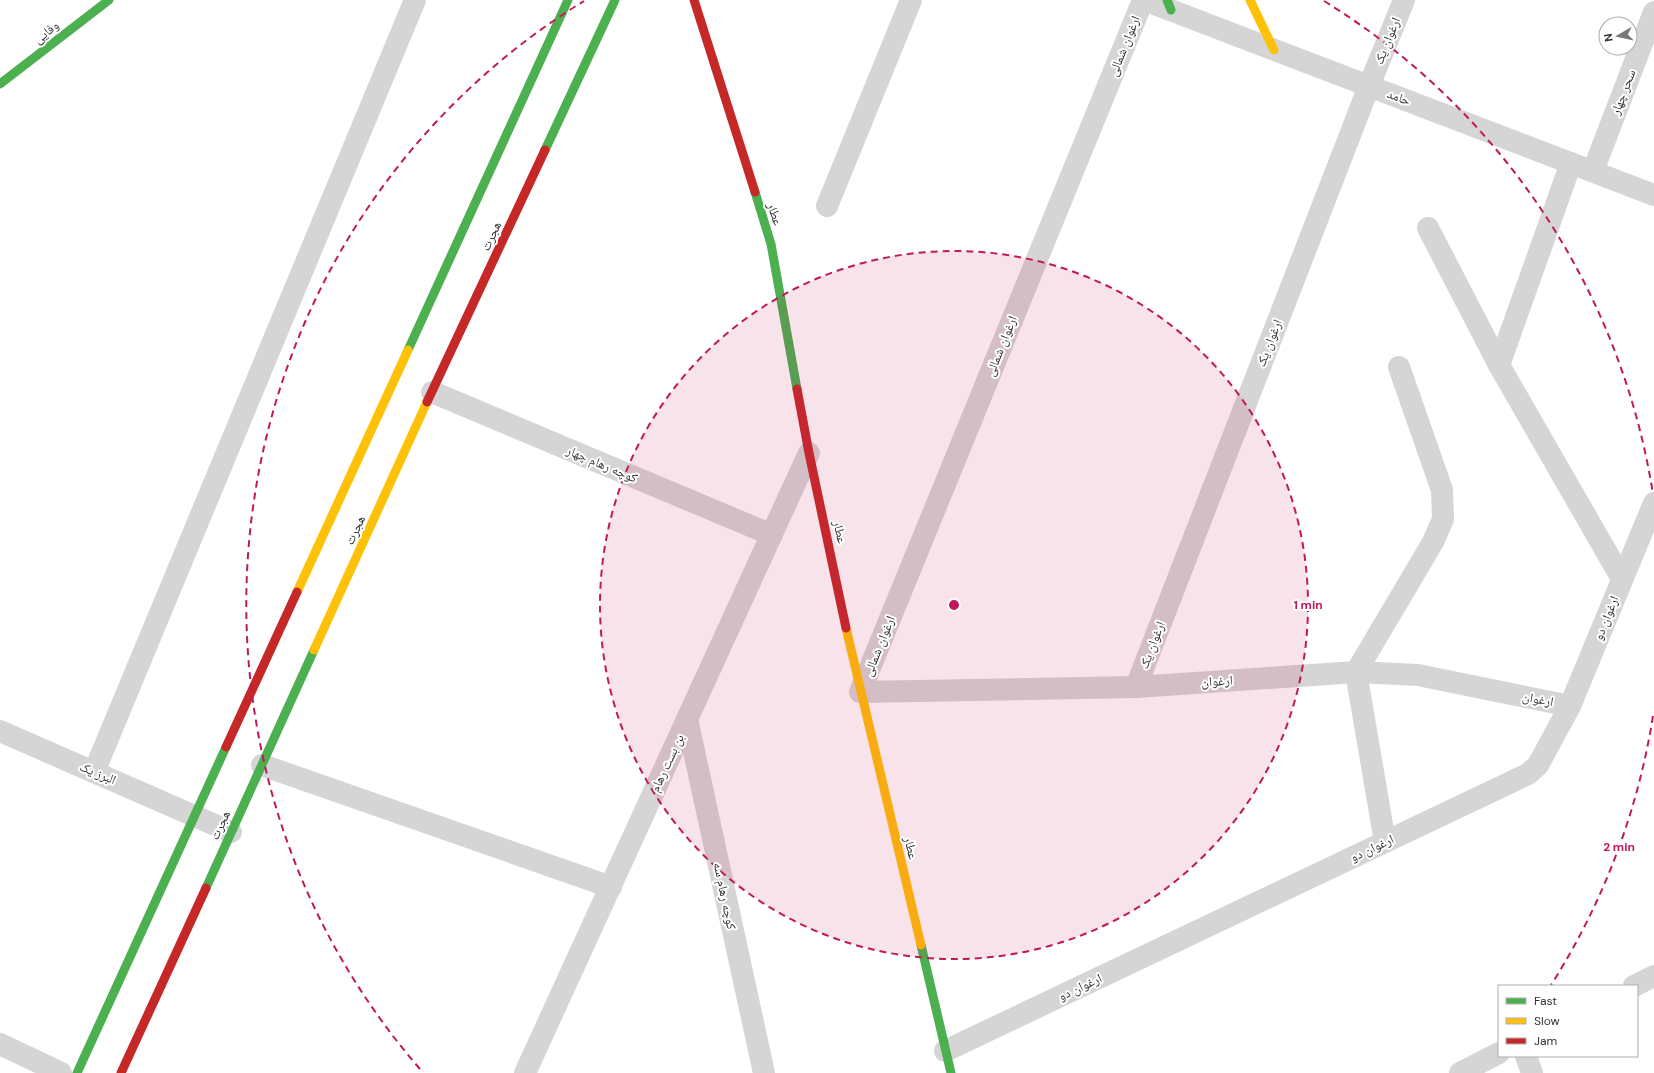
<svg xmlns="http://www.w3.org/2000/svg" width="1654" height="1073" font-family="'DM Sans','Noto Naskh Arabic',sans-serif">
<rect width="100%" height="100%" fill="#fff"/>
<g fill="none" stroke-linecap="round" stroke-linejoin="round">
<g stroke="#d5d5d5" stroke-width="22">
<polyline points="1143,0 860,692 1136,687 1356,672 1418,675 1570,706"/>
<polyline points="1144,0 1654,195"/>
<polyline points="1593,171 1654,12"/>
<polyline points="827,206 911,0"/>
<polyline points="1428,228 1499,365 1622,579"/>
<polyline points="1499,365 1571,163"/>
<polyline points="432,392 772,535"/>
<polyline points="1136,687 1369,86 1404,0"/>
<polyline points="687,719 764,1073"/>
<polyline points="0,731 231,832"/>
<polyline points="262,765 611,887"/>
<polyline points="94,772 415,0"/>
<polyline points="1385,842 1356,672 1433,542 1443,519 1442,490 1399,367"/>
<polyline points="1634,986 1654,976"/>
<polyline points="0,1044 61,1073"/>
<polyline points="945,1051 1528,774 1538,765 1570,706 1654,503"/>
<polyline points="1526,1056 1532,1073"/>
<polyline points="525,1073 809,453"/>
<polyline points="1460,1073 1499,1053"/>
</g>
<g stroke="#4caf50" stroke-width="9">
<polyline points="1167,0 1171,10"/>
<polyline points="0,84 109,0"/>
<polyline points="545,150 615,0"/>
<polyline points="755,192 771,244 797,389"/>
<polyline points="408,350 568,0"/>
<polyline points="206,888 314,650"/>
<polyline points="921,945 951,1073"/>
<polyline points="77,1073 226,747"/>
</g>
<g stroke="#ffc107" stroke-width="9">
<polyline points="1250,0 1274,50"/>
<polyline points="297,592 408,350"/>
<polyline points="846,628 921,945"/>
<polyline points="314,650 427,402"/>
</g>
<g stroke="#c62828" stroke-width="9">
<polyline points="694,0 755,192"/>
<polyline points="797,389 809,453 846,628"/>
<polyline points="427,402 545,150"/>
<polyline points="226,747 297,592"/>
<polyline points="121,1073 206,888"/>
</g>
</g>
<circle cx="954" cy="605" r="354" fill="#c2185b" fill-opacity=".12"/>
<g fill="none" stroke="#c2185b" stroke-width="2" stroke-dasharray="7 5">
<circle cx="954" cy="605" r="354"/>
<path d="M1653 716A708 708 0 0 1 1551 985M420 1069A708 708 0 0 1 584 1M1324 1A708 708 0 0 1 1653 494"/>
</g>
<g text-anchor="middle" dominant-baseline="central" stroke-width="4" stroke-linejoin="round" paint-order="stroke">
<g font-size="13" fill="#313131" stroke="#fff">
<text transform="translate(46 32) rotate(-38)">وفایی</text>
<text transform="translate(1387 41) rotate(-68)">ارغوان یک</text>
<text transform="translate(1124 46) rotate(-68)">ارغوان شمالی</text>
<text transform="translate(1623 92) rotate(-69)">سحر چهار</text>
<text transform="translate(1399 97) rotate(21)">حامد</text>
<text transform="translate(775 214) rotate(72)">عطار</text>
<text transform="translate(491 236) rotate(-65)">هجرت</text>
<text transform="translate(1269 343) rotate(-69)">ارغوان یک</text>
<text transform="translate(1001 346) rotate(-68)">ارغوان شمالی</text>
<text transform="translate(602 464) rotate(23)">کوچه رهام چهار</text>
<text transform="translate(355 530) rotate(-65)">هجرت</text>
<text transform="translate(840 532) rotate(78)">عطار</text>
<text transform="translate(1606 618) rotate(-68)">ارغوان دو</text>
<text transform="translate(1152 645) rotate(-69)">ارغوان یک</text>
<text transform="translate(879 646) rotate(-68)">ارغوان شمالی</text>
<text transform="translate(1217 681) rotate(-4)">ارغوان</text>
<text transform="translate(1538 699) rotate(11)">ارغوان</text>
<text transform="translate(667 763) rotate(-65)">بن بست رهام</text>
<text transform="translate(98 773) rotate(23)">البرز یک</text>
<text transform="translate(220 825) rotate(-65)">هجرت</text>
<text transform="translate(911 848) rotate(77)">عطار</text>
<text transform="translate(1372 848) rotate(-25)">ارغوان دو</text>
<text transform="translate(725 896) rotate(78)">کوچه رهام سه</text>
<text transform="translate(1080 987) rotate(-25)">ارغوان دو</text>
</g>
</g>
<circle cx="954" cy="605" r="6" fill="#c2185b" stroke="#fff" stroke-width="2"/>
<g font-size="12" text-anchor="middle" font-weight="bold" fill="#c2185b" stroke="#fff" stroke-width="4" stroke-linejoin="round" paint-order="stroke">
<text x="1308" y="609">1 min</text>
<text x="1619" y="851">2 min</text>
</g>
<rect x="1498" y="985" width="140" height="72" fill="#ffffff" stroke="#adadad"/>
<rect x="1506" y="998" width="20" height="6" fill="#4caf50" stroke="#adadad"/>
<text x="1534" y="1005" font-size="12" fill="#313131">Fast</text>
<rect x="1506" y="1018" width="20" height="6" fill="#ffc107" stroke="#adadad"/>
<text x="1534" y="1025" font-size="12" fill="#313131">Slow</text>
<rect x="1506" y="1038" width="20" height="6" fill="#c62828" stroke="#adadad"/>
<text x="1534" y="1045" font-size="12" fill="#313131">Jam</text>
<g transform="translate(1618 36) rotate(261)"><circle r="19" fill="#ffffff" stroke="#adadad"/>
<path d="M0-3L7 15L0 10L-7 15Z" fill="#797979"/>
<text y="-6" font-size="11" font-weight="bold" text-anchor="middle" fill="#313131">N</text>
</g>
</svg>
